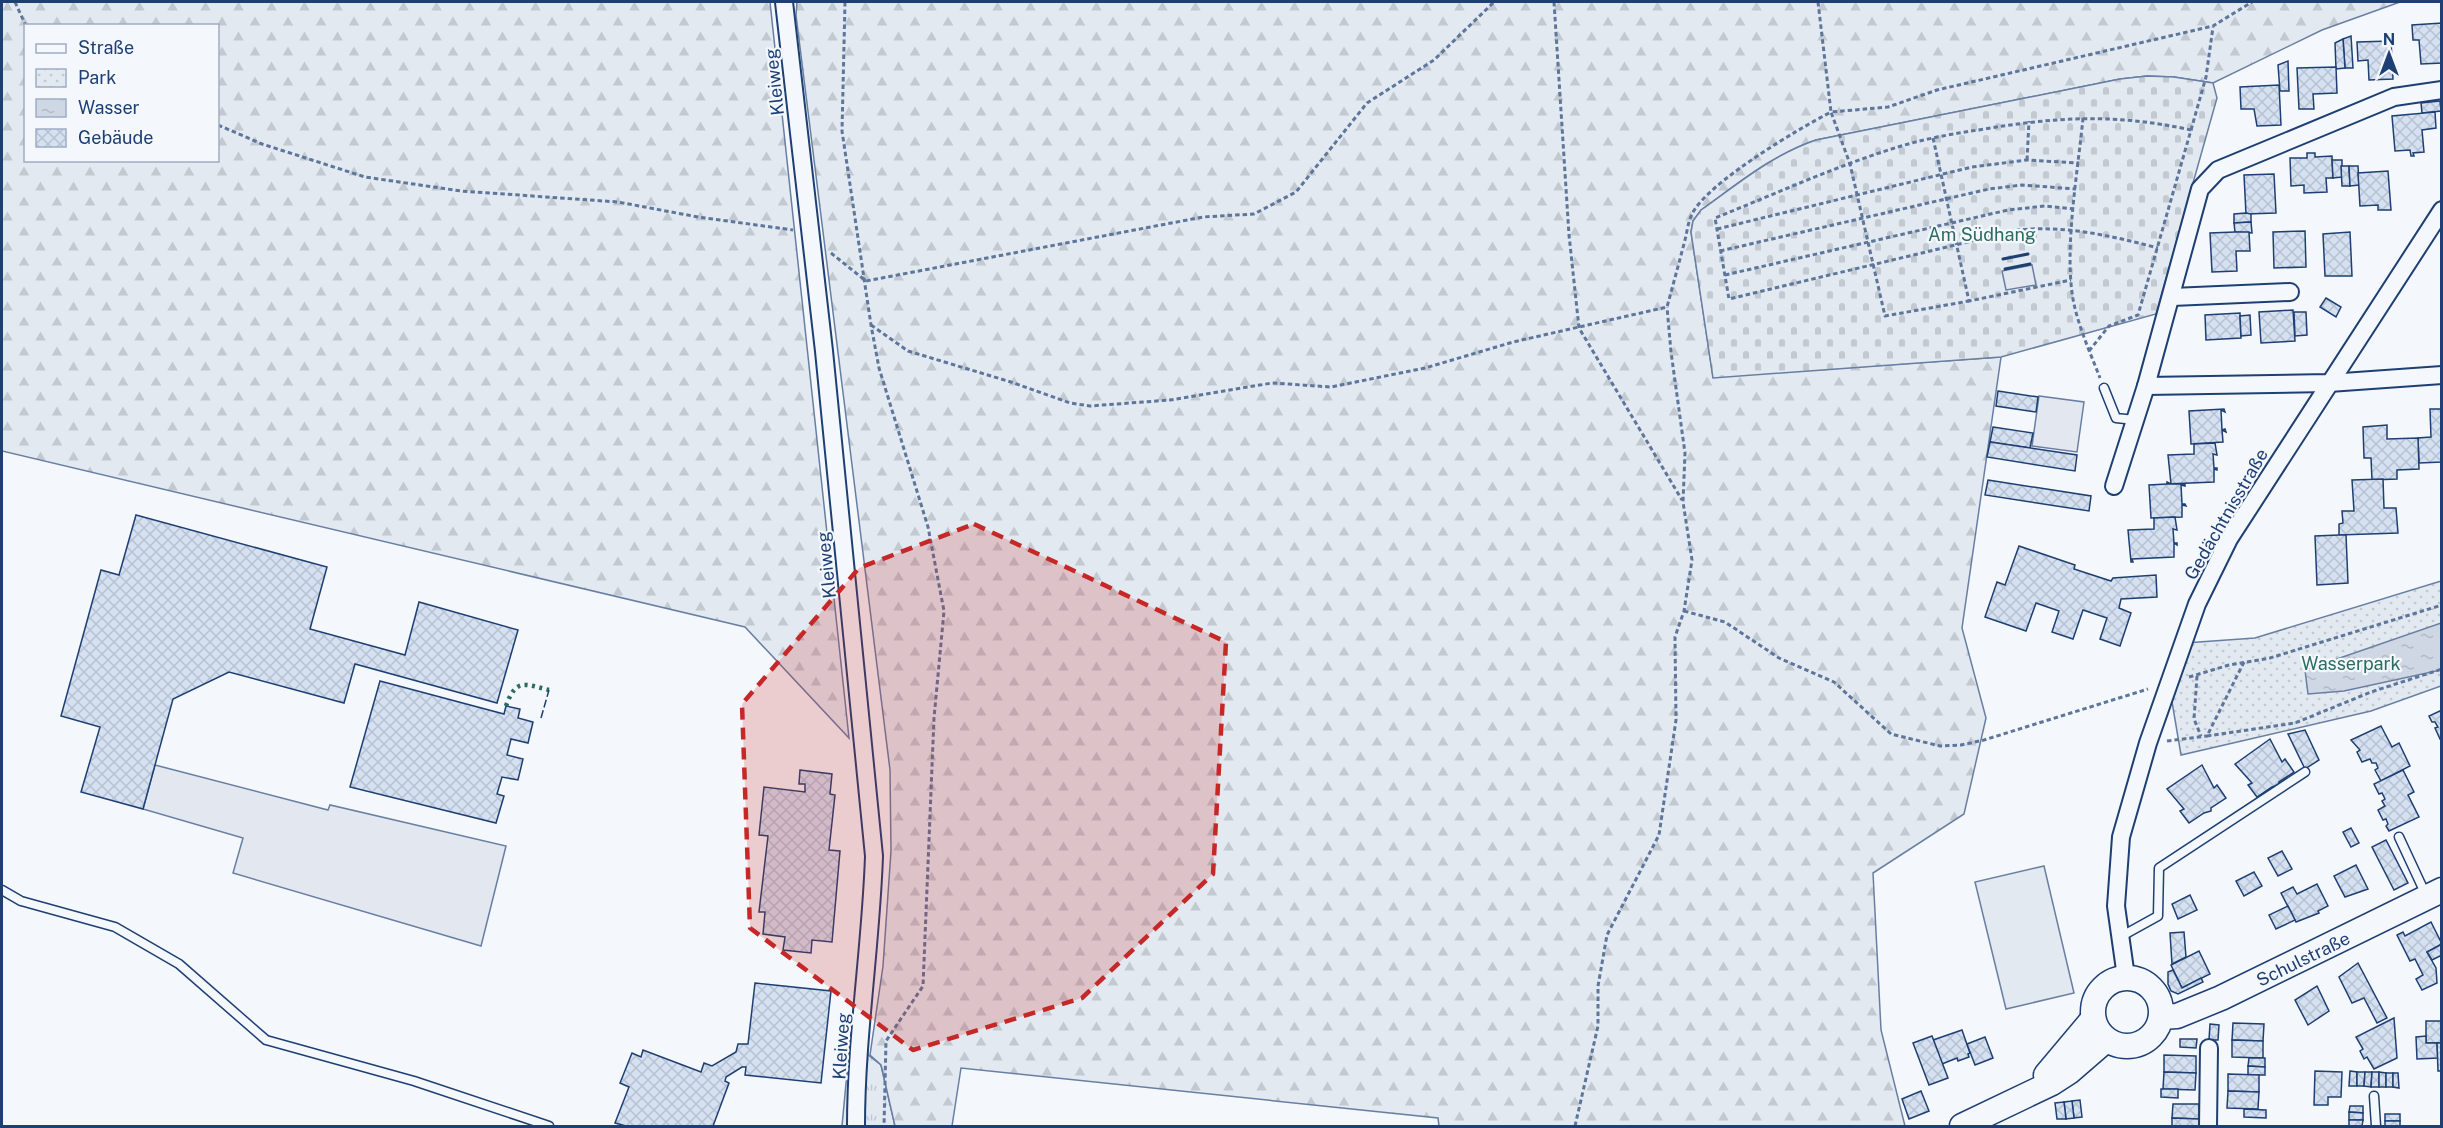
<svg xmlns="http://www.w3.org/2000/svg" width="2443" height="1128" font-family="'Public Sans',sans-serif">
<defs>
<pattern id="grass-tufts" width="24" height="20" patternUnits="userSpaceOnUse" patternTransform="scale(1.5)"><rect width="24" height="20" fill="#e3e9f0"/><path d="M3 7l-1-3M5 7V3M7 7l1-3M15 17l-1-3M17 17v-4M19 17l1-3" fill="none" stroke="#c2c9d1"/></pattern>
<pattern id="forest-firs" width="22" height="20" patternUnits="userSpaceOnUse" patternTransform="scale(1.5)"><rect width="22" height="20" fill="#e3e9f0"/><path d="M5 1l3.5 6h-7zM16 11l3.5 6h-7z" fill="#c2c9d1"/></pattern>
<pattern id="cemetery-stones" width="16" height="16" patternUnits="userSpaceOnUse" patternTransform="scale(1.5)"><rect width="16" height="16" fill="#e3e9f0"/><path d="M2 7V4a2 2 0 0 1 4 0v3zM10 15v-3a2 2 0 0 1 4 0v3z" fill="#c2c9d1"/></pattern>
<pattern id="park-dots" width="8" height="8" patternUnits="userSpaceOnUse" patternTransform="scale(1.5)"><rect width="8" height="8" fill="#e3e9f0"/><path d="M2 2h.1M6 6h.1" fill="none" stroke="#c2c9d1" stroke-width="1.8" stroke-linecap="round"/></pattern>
<pattern id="water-ripples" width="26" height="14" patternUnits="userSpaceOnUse" patternTransform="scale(1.5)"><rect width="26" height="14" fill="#cfd7e4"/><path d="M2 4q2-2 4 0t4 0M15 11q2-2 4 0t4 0" fill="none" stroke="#b1bac7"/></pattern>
<pattern id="building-cross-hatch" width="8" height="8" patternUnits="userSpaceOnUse" patternTransform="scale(1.5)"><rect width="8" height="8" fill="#d5e0f0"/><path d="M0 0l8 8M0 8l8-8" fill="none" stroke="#b6c1d1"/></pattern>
</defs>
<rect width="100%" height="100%" fill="#f4f7fb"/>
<polygon fill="url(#grass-tufts)" stroke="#687fa3" stroke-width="1.5" points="850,1041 881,1065 895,1126 842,1126"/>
<g fill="url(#forest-firs)" stroke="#687fa3" stroke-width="1.5" fill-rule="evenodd">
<path d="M 2,2 L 770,2 L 849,738 L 745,627 L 2,451 ZM 26,26 L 218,26 L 218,160 L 26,160 Z"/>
<path d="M 797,2 L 2400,2 L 2322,30 L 2213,83 L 2174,77 L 2147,76 L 2120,79 L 1816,140 C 1772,155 1739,183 1701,210 L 1693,221 L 1691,232 L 1713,377 L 2001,357 L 1962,628 L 1986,718 L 1964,814 L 1873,873 L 1881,1030 L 1905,1126 L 1439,1126 L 1438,1118 L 961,1068 L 952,1126 L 895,1126 L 881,1065 L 870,1055 L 883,966 L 891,851 L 890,770 L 796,15 Z"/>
</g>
<path fill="url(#cemetery-stones)" stroke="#687fa3" stroke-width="1.5" d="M 2147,76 L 2174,77 L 2213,83 L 2217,98 L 2156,314 L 2001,357 L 1713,378 L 1691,232 L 1693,221 L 1701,210 C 1739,183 1772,155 1816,140 L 2120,79 Z"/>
<polygon fill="url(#park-dots)" stroke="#687fa3" stroke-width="1.5" points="2441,581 2441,686 2371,711 2181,755 2170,690 2185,643 2255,638"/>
<polygon fill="#e3e9f0" stroke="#687fa3" stroke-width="1.5" points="2044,866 2074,993 2006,1009 1975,882"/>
<g fill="#e3e8f0" stroke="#687fa3" stroke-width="1.5">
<polygon points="2032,265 2036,285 2006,290 2002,271"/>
<polygon points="2039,396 2084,402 2077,452 2032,446"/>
<polygon points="155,765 328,810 330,805 506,846 481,946 233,873 243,838 143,809"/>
</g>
<polygon fill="url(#water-ripples)" stroke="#687fa3" stroke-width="1.5" points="2441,623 2441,670 2344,691 2308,694 2305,670"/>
<g fill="url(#building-cross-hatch)" stroke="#1d3f73" stroke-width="1.5">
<polygon points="2442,23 2442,63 2421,64 2419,40 2413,40 2412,25"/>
<polygon points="2351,36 2353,68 2345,68 2343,39"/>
<polygon points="2343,39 2345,68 2336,69 2335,43"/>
<polygon points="2391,41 2393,79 2369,80 2368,60 2358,61 2357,42"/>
<polygon points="2288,61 2289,91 2280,91 2278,65"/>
<polygon points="2336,67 2337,93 2313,94 2314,109 2299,109 2297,68"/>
<polygon points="2279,85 2281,125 2257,126 2254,109 2241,109 2240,87"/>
<polygon points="2440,101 2441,111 2422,113 2421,103"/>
<polygon points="2435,112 2436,128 2422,130 2424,152 2413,153 2414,156 2411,156 2410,150 2395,151 2392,116"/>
<polygon points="2307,153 2315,153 2315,157 2332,156 2333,178 2326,178 2327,192 2304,193 2304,185 2291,186 2290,158 2307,158"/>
<polygon points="2332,160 2342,160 2342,177 2333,178"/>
<polygon points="2341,166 2349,166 2350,186 2342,186"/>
<polygon points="2349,166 2358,166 2359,185 2350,186"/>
<polygon points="2388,171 2391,210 2378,210 2378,205 2360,206 2358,173"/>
<polygon points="2274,174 2276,213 2246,214 2244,175"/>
<polygon points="2246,213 2251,214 2251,222 2234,223 2234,214"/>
<polygon points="2251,222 2252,233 2235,232 2234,223"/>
<polygon points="2305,231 2306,267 2274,268 2273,232"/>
<polygon points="2235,232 2249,232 2250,251 2236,251 2237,271 2212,272 2210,233"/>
<polygon points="2350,232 2352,276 2325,276 2323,234"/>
<polygon points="2326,298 2341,307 2336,317 2320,307"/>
<polygon points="2293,310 2295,341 2261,343 2259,312"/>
<polygon points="2294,312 2306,312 2307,335 2295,336"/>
<polygon points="2240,313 2241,338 2206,340 2205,315"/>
<polygon points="2250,315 2251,335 2241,336 2240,316"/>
<polygon points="1998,391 2038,397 2036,412 1996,406"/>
<polygon points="2224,409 2225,412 2221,410 2222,430 2225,429 2226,432 2222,430 2223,442 2191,444 2189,411"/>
<polygon points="2430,409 2442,409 2442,462 2419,463 2418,438 2431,437"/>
<polygon points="2387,425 2387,439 2418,438 2419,469 2397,470 2397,479 2372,480 2371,458 2364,458 2363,427"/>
<polygon points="1993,427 2033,433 2030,448 1990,442"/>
<polygon points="1990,442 2077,455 2075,471 1987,457"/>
<polygon points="2215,443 2217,455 2213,454 2214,468 2217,468 2217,470 2214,469 2214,482 2167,484 2167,482 2171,484 2168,455 2194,454 2194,444"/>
<polygon points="2383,479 2384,508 2396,508 2398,533 2339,535 2339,524 2343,523 2342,511 2354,511 2352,480"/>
<polygon points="1988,480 2091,496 2089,511 1985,495"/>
<polygon points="2167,484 2185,484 2185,486 2181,485 2182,504 2185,504 2186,506 2182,505 2182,517 2151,518 2149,485"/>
<polygon points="136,515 327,567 310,629 405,655 419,602 518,630 497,703 355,664 344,703 229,672 173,699 143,809 81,792 100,727 61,716 101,570 119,575"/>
<polygon points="2175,517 2177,530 2173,529 2174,543 2177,543 2177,545 2174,543 2174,557 2132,559 2133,562 2131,562 2128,530 2154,529 2154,518"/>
<polygon points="2339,535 2346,535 2348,583 2317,585 2315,536"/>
<polygon points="2019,546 2075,565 2074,569 2111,581 2113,578 2156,575 2157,597 2121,599 2119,608 2131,613 2120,646 2100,639 2107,618 2083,610 2073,639 2052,632 2059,611 2036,603 2026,631 1985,617 1997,582 2005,585"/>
<polygon points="380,681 504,714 506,706 520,709 518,718 533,722 528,743 511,739 507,755 523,759 518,780 502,777 497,794 504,796 496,823 350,787"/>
<polygon points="2442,710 2442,738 2440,739 2435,728 2438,727 2435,722 2432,722 2429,716"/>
<polygon points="2381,726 2392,747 2399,743 2410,766 2381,781 2375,770 2378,768 2376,763 2372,763 2370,759 2362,762 2357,752 2360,750 2351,740"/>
<polygon points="2305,730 2319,760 2305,769 2288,734"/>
<polygon points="2270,739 2282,762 2285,759 2294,772 2279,782 2279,785 2272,787 2257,797 2248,785 2252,783 2235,764"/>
<polygon points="2202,765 2214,788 2217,785 2226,798 2211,808 2211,811 2204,813 2189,823 2180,811 2184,809 2167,789"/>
<polygon points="800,770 832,774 830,794 835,795 829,850 840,851 832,942 812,940 811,953 783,950 785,937 763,934 765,912 759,912 768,836 759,835 764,787 805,792 805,784 799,784"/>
<polygon points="2403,770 2414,792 2408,795 2419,817 2389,831 2386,826 2388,824 2386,819 2383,820 2378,810 2385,806 2382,801 2385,799 2382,793 2379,794 2374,784"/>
<polygon points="2351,828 2359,843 2351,847 2343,832"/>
<polygon points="2386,840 2408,883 2394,890 2372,847"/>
<polygon points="2282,851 2292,869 2278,876 2268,858"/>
<polygon points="2356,865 2368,889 2345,897 2334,876"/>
<polygon points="2254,872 2262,886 2244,896 2236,881"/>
<polygon points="2317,884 2328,906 2318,911 2319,913 2296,922 2281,893 2293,887 2297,894"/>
<polygon points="2190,895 2197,910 2178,919 2172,904"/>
<polygon points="2288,906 2295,920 2276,929 2269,915"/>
<polygon points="2431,922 2442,944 2427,952 2436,968 2437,983 2422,990 2416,979 2423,975 2415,959 2410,961 2397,935 2403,932 2405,936"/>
<polygon points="2184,932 2186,957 2172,964 2170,933"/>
<polygon points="2442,944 2442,955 2432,960 2427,952"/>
<polygon points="2199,951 2210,974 2182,988 2171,965"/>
<polygon points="2358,963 2387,1018 2377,1023 2364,998 2352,1003 2339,977"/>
<polygon points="2173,970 2182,988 2201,978 2203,982 2178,994 2171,991 2168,984 2168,972"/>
<polygon points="755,983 831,991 821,1083 745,1075 746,1067 742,1067 726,1077 725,1081 729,1083 713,1126 626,1126 615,1123 629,1087 620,1083 632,1053 641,1057 643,1050 701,1072 704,1063 712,1066 736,1052 738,1044 748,1044"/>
<polygon points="2317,986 2329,1011 2308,1025 2295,1000"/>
<polygon points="2394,1018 2397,1058 2374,1069 2367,1057 2364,1059 2360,1051 2363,1049 2356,1037"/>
<rect x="2426" y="1021" width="16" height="22"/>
<polygon points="2233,1023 2264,1024 2263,1041 2232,1040"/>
<polygon points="2210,1024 2219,1025 2218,1040 2209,1040"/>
<polygon points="1962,1030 1970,1053 1968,1054 1969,1057 1958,1061 1957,1058 1942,1064 1933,1040"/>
<polygon points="1932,1036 1948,1078 1929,1085 1913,1043"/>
<polygon points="2426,1036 2426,1043 2437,1043 2438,1058 2417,1059 2416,1037"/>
<polygon points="1985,1037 1993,1058 1975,1065 1967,1044"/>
<polygon points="2180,1039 2197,1039 2196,1048 2180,1047"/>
<polygon points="2232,1040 2263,1041 2263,1058 2232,1057"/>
<polygon points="2437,1043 2442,1043 2442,1071 2438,1071"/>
<polygon points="2164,1055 2196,1056 2196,1073 2164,1072"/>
<polygon points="2249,1058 2265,1058 2265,1067 2248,1066"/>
<polygon points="2248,1066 2265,1067 2265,1075 2248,1075"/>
<polygon points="2315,1071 2342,1072 2341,1097 2328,1097 2328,1105 2314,1105"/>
<polygon points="2350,1071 2357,1072 2357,1086 2349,1086"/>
<polygon points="2164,1072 2196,1073 2195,1090 2163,1089"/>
<polygon points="2357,1072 2365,1072 2364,1086 2357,1086"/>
<polygon points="2365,1072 2372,1072 2371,1087 2364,1086"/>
<polygon points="2372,1072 2379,1072 2379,1087 2371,1087"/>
<polygon points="2379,1072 2386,1073 2386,1087 2379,1087"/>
<rect x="2386" y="1073" width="7" height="14"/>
<polygon points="2393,1073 2398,1073 2399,1088 2393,1087"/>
<polygon points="2228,1074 2259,1075 2259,1092 2228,1091"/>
<polygon points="2161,1089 2178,1089 2178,1098 2161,1097"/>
<polygon points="1921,1091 1929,1111 1909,1119 1902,1099"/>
<polygon points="2228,1091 2259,1092 2258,1109 2227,1108"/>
<polygon points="2080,1100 2082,1117 2074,1118 2072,1101"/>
<polygon points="2072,1101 2074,1118 2066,1119 2064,1102"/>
<polygon points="2064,1102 2066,1119 2057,1119 2055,1103"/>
<polygon points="2173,1104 2199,1104 2199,1119 2172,1118"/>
<polygon points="2350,1106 2363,1106 2363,1113 2349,1112"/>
<polygon points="2244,1109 2266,1110 2266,1118 2244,1117"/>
<polygon points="2349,1112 2363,1113 2363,1120 2349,1120"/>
<rect x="2385" y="1114" width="15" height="7"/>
<polygon points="2172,1118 2199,1119 2199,1126 2172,1126"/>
<polygon points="2349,1120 2363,1120 2362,1126 2349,1126"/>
<rect x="2385" y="1121" width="15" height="5"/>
</g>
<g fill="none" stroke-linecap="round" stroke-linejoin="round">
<g stroke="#1d3f73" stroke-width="11">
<g id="lane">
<polyline points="2104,388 2116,418 2135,420"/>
<polyline points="2399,837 2426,895"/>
<polyline points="2,890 21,901 115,927 179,964 266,1040 414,1081 549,1126"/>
<polyline points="2120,937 2158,916 2159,868 2305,772"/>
<polyline points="2374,1096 2376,1126"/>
</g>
</g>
<g stroke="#1d3f73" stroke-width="20">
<g id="street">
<path d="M 784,2 L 824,351 L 874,856 C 871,946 856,1036 856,1126"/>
<polyline points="2442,90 2394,97 2218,170 2200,189 2146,386 2329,383 2442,375"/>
<polyline points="2172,297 2290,292"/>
<polyline points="2114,486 2146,386"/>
<polyline points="2126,977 2116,906 2121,837 2148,743 2197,604 2229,539 2442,210"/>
<polyline points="2208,1126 2209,1048"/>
</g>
</g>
<g stroke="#1d3f73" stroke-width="27">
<g id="secondary">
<circle cx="2127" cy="1012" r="34"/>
<polyline points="2161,1017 2177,1016 2221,998 2442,890"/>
<polyline points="2046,1075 2093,1019"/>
<polyline points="1962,1126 2052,1083 2069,1072 2106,1040"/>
</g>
</g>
<g stroke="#5e769c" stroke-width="3" stroke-dasharray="4.5 3" stroke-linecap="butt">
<polyline points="15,2 26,26"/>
<polyline points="845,2 842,131 871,325 879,368 928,527 944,611 934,718 923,986 886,1041 884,1126"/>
<polyline points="1554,2 1569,235 1579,328 1682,500"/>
<polyline points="1818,2 1831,112 1888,107 1937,90 2213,26 2252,2"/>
<path d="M 2083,118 C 2078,171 2064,247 2073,299 C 2078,326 2090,352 2100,378"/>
<polyline points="218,125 262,144 365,177 461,191 618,202 698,217 793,230"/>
<polyline points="2191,130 2206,77 2213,27"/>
<polyline points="1933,138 1969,301 2071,280"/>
<polyline points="2027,160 2029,121"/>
<polyline points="1717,229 1972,167 2027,160 2079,163"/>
<polyline points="1720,251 1989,189 2022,185 2076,189"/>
<polyline points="831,253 866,281 1203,217 1254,214 1296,192 1367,103 1434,60 1494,2"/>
<polyline points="1725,275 2008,210 2045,206 2074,209"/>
<path d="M 871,325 L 908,351 L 1011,382 L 1070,403 L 1090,406 L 1170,400 L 1272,383 L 1331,387 L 1425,368 L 1513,342 L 1667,307 C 1673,285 1679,263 1685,240 C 1687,232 1688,222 1692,214 C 1707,183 1798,129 1831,112 L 1850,164 L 1885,316 L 1969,301"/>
<path d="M 2089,351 L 2109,326 L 2138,315 L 2191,130 C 2114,113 2055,117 1978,130 C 1951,134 1924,139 1898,147 C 1836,166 1775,194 1715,218 L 1729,299 L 2018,230 C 2066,225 2112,236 2158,248"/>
<polyline points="1684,611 1725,622 1779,658 1834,682 1891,734 1940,746 1961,745 1984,740 2148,689"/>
<polyline points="2244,662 2207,736 2295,723 2371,692 2442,669"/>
<polyline points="2197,676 2194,719 2201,736"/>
<polyline points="2189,677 2229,665 2270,658 2442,605"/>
<polyline points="2167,741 2207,736"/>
<polyline points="1575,1126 1598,1026 1598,986 1607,935 1659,835 1676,720 1675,637 1684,611 1692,560 1683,502 1685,453 1671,352 1667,307"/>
</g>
<use href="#lane" stroke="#f4f7fb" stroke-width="8"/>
<use href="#street" stroke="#f4f7fb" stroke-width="16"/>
<use href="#secondary" stroke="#f4f7fb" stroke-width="24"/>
<path stroke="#2c6c60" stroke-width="4.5" stroke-dasharray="3 4.5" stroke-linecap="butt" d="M 506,706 C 516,678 524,684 549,690"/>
<polyline stroke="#1d3f73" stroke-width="1.5" stroke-dasharray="8 3" stroke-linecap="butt" points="541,718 549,690"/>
<g stroke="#1d3f73" stroke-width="3">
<polyline points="2003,259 2028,254"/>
<polyline points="2005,269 2030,264"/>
</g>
</g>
<path fill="#c62828" fill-opacity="0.2" stroke="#c62828" stroke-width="4.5" stroke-dasharray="12 8" stroke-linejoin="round" d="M 974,524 L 1226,642 L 1213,874 L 1082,998 L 913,1050 L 750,928 L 742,704 L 859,568 Z"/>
<g text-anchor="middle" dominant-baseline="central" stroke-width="4.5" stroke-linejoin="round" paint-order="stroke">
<g font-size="18" fill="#1d3f73" stroke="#f4f7fb">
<text transform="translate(774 82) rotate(-96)">Kleiweg</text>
<text transform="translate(2226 514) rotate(-60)">Gedächtnisstraße</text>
<text transform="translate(826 565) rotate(-96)">Kleiweg</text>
<text transform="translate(2303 959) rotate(-26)">Schulstraße</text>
<text transform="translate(841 1046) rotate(-86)">Kleiweg</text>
</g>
<g font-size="18" fill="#2c6c60" stroke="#f4f7fb">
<text x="1982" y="234">Am Südhang</text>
<text x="2351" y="663">Wasserpark</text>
</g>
</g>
<rect width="2443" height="1128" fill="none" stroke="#1d3f73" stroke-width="6"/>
<rect x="24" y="24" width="195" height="138" fill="#f4f7fb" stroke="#9eadc5" stroke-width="1.5"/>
<rect x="36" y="44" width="30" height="9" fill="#f4f7fb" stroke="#9eadc5" stroke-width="1.5"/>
<text x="78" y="54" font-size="18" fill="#1d3f73">Straße</text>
<rect x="36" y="69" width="30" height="18" fill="url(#park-dots)" stroke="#9eadc5" stroke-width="1.5"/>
<text x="78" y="84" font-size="18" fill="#1d3f73">Park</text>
<rect x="36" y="99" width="30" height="18" fill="url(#water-ripples)" stroke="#9eadc5" stroke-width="1.5"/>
<text x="78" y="114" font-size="18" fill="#1d3f73">Wasser</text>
<rect x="36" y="129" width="30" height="18" fill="url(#building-cross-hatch)" stroke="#9eadc5" stroke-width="1.5"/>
<text x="78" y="144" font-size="18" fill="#1d3f73">Gebäude</text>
<g transform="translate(2389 54)" stroke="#f4f7fb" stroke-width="4.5" paint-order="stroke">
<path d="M0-4.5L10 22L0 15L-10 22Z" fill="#1d3f73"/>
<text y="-9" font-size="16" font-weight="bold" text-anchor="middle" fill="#1d3f73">N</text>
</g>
</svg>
